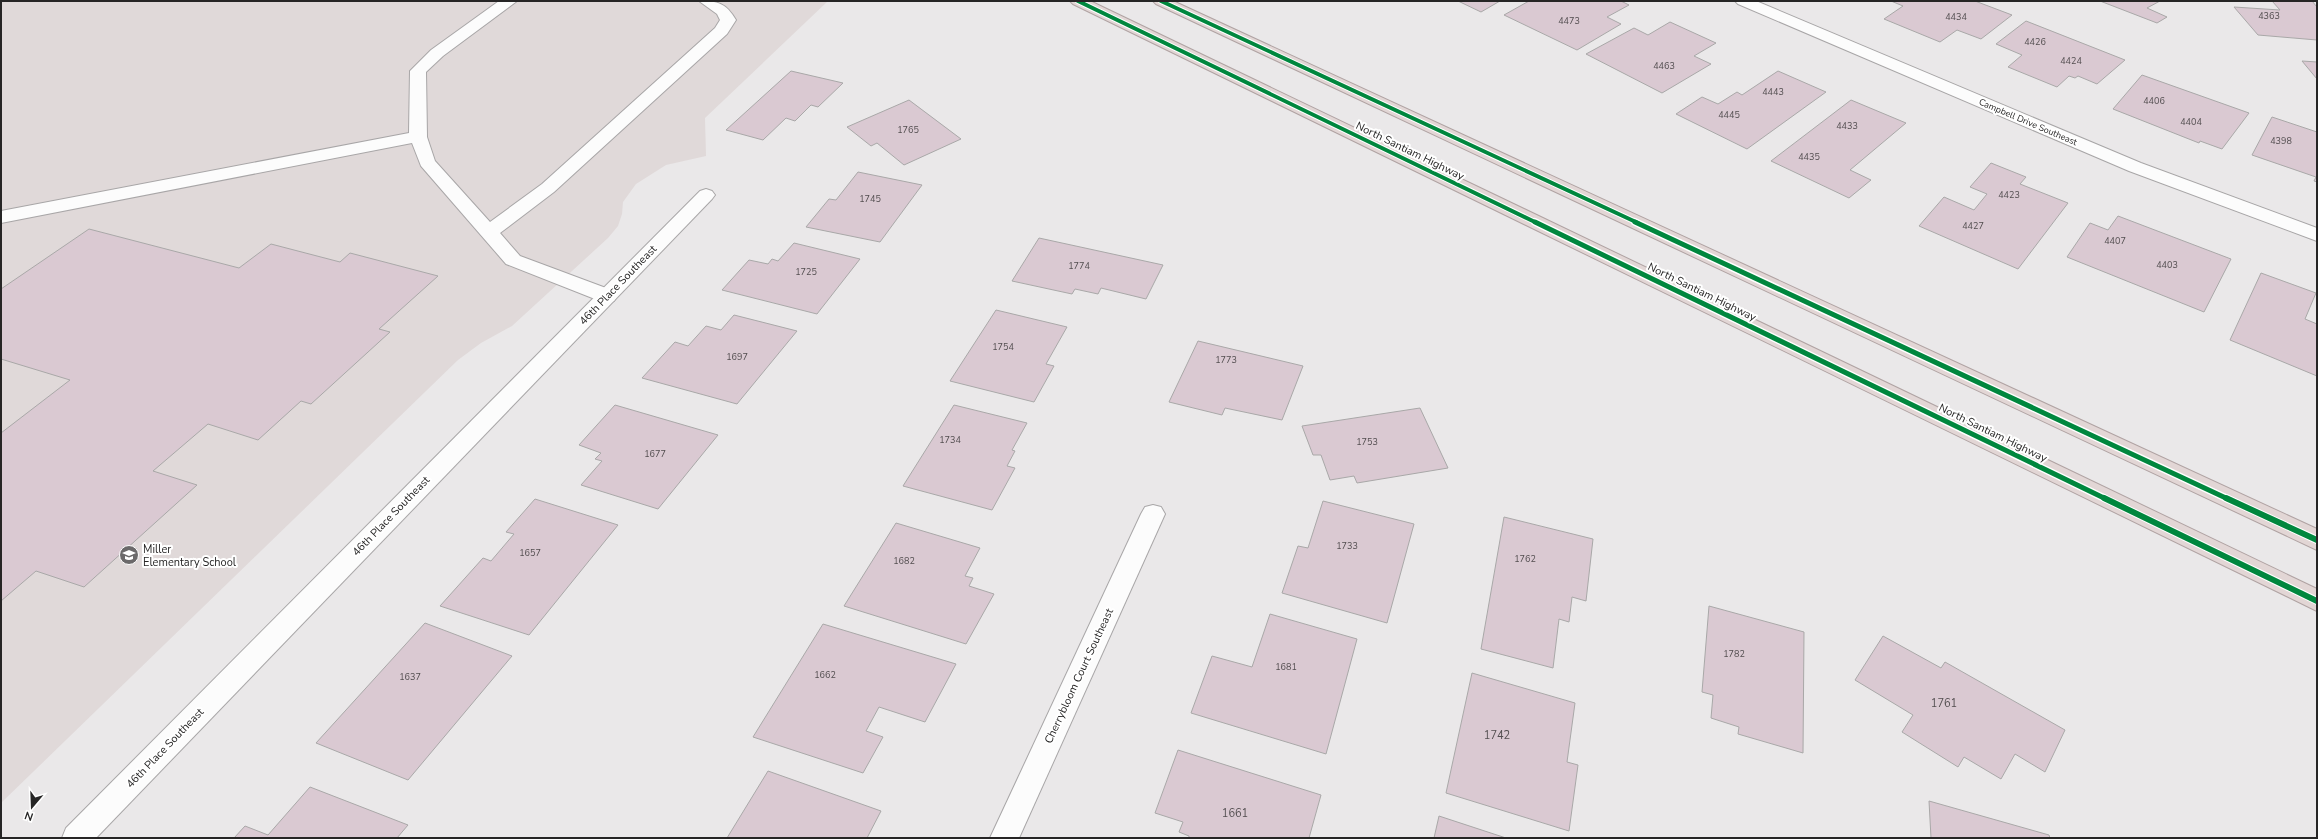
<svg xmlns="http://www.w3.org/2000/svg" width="2318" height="839" font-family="'Nunito Sans',sans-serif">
<rect width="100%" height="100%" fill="#eae8e9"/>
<polygon fill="#e0d9d9" points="1,1 828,1 705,118 706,156 666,165 636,184 623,202 622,214 618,226 608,238 512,326 481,343 458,360 1,803"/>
<g fill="#dac9d2" stroke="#a9a8a8">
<polygon points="1458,1 1500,1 1481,12"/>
<polygon points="1529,1 1621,1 1629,5 1607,17 1621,24 1577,50 1504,15"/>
<polygon points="1975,1 2012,15 1981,39 1957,30 1940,42 1884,19 1903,6 1891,1"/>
<polygon points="2100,1 2160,1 2147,8 2167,17 2157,23"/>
<polygon points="2272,1 2312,1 2317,7 2317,40 2258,35 2234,7 2280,10"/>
<polygon points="2026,21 2125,60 2097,84 2078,76 2075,78 2069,76 2057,87 2008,67 2022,55 1996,44"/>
<polygon points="1670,22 1716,43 1694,56 1711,64 1662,93 1586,54 1634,28 1648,35"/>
<polygon points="2302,61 2317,62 2317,79"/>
<polygon points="791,71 843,83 818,107 811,105 795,121 786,118 763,140 726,130"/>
<polygon points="1778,71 1826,92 1747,149 1676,114 1702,97 1718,104 1737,92 1742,95"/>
<polygon points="2142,75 2249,113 2222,149 2200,141 2199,143 2113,109"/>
<polygon points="909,100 961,139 904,165 877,143 871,146 847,127"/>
<polygon points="1851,100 1906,123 1850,170 1871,180 1849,198 1771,161"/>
<polygon points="2272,117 2317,132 2317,182 2314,181 2316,177 2252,155"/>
<polygon points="1991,163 2026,177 2020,184 2068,203 2018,269 1919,226 1944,197 1974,210 1987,194 1970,187"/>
<polygon points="858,172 922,185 880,242 806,227 829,199 836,200"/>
<polygon points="2118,216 2231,259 2204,312 2067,257 2090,223 2108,230"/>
<polygon points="89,229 239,268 271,244 340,262 350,253 438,276 379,329 390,332 311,404 301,401 258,440 208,424 153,471 197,485 84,587 36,571 1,601 1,433 70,380 1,359 1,289"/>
<polygon points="1039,238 1163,265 1146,299 1101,288 1098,294 1075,289 1072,294 1012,281"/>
<polygon points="794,243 860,259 817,314 722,290 749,260 768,264 772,259 778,261"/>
<polygon points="2261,273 2316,293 2305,319 2317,324 2317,376 2230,340"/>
<polygon points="996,310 1067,327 1046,364 1054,366 1034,402 950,381"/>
<polygon points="734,315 797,331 737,404 642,378 675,342 688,346 706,326 721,330"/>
<polygon points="1198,341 1303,366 1282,420 1225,408 1222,415 1169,402"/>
<polygon points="615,405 718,435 658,509 581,485 602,461 595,459 601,453 579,445"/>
<polygon points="954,405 1027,423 1012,450 1015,451 1007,466 1015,468 992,510 903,486"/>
<polygon points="1420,408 1448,468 1357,483 1354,476 1330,480 1321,455 1313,455 1302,426"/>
<polygon points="535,499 618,525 529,635 440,606 483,558 491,561 514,534 506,532"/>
<polygon points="1323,501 1414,524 1387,623 1282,593 1298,546 1308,548"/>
<polygon points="1504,517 1593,539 1586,601 1572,597 1569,622 1559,619 1553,668 1481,649"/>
<polygon points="896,523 980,548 965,576 973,578 969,586 994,594 966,644 844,606"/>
<polygon points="1709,606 1804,632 1803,753 1738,734 1739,727 1711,718 1713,695 1702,692"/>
<polygon points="1270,614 1357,639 1326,754 1191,713 1212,656 1252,667"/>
<polygon points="425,623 512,656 408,780 316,743"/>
<polygon points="823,624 956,664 925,722 879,707 866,731 883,737 863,773 753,737"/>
<polygon points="1883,636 1941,668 1945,662 2065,730 2045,772 2015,754 2001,779 1964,757 1958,767 1902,732 1913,715 1855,680"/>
<polygon points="1472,673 1575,703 1567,762 1578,765 1569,831 1446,793"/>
<polygon points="1178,750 1321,795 1309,838 1189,838 1189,836 1179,832 1183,822 1155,813"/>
<polygon points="768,771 881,811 867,838 727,838"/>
<polygon points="310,787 408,825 397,838 234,838 245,826 268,835"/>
<polygon points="1929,801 2049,835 2050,838 1931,838"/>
<polygon points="1439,816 1506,838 1434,838"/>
</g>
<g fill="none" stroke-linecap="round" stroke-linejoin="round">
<g stroke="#a8a6a7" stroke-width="2">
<path id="service" d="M 499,1 L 517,1 L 443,56 L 426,72 L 427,137 L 435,161 L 490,222 L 542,184 L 715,28 L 720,20 L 717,14 L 699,1 C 718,1 726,3 736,20 L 727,34 L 554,192 L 500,233 L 520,256 L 614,291 L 617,296 L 614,301 L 607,303 L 600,301 L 506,264 L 421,166 L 412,143 L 1,223 L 1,211 L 409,133 L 410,71 L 431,50 Z"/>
</g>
<g stroke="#a8a6a7" stroke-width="2">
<g id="minor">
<polygon points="1735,1 1756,1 2141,163 2317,228 2317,241 2129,171 1738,4"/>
<polygon points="706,189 712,191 715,195 712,199 96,838 62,838 66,828 700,191"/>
<polygon points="1153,505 1161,507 1165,514 1019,838 990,838 1141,514 1145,507"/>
</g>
</g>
<g stroke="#b0a3a3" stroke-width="2">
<g id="motorway">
<polygon points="1070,1 1090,1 2317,589 2317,611 1073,4"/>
<polygon points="1153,1 1173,1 2317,529 2317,550 1156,4"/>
</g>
</g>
<use href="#service" fill="#fcfcfc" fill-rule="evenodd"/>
<use href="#minor" fill="#fcfcfc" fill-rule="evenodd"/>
<use href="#motorway" fill="#e2d6d5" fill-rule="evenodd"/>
<g stroke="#fff" stroke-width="6">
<g id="cycleway-far2">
<polyline points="1078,1 1537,223"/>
<polyline points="1161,1 1638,223"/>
</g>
</g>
<g stroke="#fff" stroke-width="8">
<g id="cycleway-far1">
<polyline points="1535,222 2106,499"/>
<polyline points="1635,222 2228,499"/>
</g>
</g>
<g stroke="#fff" stroke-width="8">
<g id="cycleway">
<polyline points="2104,498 2317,601"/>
<polyline points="2226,498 2317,540"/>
</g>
</g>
<use href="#cycleway-far2" stroke="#00873e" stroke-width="4"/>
<use href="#cycleway-far1" stroke="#00873e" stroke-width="5"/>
<use href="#cycleway" stroke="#00873e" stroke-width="6"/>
</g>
<defs>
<g id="school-disc" transform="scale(1)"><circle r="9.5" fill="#6b696a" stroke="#fff"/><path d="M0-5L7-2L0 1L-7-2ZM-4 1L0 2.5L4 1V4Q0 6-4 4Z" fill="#fff"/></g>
</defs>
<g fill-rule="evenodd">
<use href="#school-disc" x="129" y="555"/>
</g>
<g text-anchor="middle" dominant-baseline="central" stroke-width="4" stroke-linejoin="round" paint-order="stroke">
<g font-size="9" fill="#534e50">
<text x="2269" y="16">4363</text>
<text x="1956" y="17">4434</text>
<text x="1569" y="21">4473</text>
<text x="2035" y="42">4426</text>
<text x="2071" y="61">4424</text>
<text x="1664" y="66">4463</text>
<text x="1773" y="92">4443</text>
<text x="2154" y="101">4406</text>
<text x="1729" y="115">4445</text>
<text x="2191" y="122">4404</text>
<text x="1847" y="126">4433</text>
<text x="908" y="130">1765</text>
<text x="2281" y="141">4398</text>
<text x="1809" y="157">4435</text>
<text x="2009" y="195">4423</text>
<text x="870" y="199">1745</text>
<text x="1973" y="226">4427</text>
<text x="2115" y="241">4407</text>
<text x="2167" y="265">4403</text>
<text x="1079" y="266">1774</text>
<text x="806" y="272">1725</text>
<text x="1003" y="347">1754</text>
<text x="737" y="357">1697</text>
<text x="1226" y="360">1773</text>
<text x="950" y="440">1734</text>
<text x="1367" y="442">1753</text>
<text x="655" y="454">1677</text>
<text x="1347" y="546">1733</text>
<text x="530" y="553">1657</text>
<text x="1525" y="559">1762</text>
<text x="904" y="561">1682</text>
<text x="1734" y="654">1782</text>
<text x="1286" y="667">1681</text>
<text x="825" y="675">1662</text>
<text x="410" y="677">1637</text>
</g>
<g font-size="9" fill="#262525" stroke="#fff">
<text transform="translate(2028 122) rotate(23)">Campbell Drive Southeast</text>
</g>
<g font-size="11" fill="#262525" stroke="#fff">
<text transform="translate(1410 151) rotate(26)">North Santiam Highway</text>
<text transform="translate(618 285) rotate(-46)">46th Place Southeast</text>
<text transform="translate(1702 292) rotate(26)">North Santiam Highway</text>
<text transform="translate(1993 433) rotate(26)">North Santiam Highway</text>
<text transform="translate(391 516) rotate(-46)">46th Place Southeast</text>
<text transform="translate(1079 676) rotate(-65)">Cherrybloom Court Southeast</text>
<text transform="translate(165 748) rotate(-46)">46th Place Southeast</text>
</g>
<g font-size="11" fill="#262525" stroke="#fff" text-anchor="start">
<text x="143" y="549">Miller<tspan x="143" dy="13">Elementary School</tspan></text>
</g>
<g font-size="11" fill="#534e50">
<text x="1944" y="703">1761</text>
<text x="1497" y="735">1742</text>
<text x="1235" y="813">1661</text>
</g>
</g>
<rect width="2318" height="839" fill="none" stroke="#262525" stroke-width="4"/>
<g transform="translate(32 807) rotate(199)" stroke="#ffffff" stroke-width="3" paint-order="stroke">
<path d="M0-3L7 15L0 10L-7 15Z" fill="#262525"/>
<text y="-6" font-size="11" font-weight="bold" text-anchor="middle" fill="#262525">N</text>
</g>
</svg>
